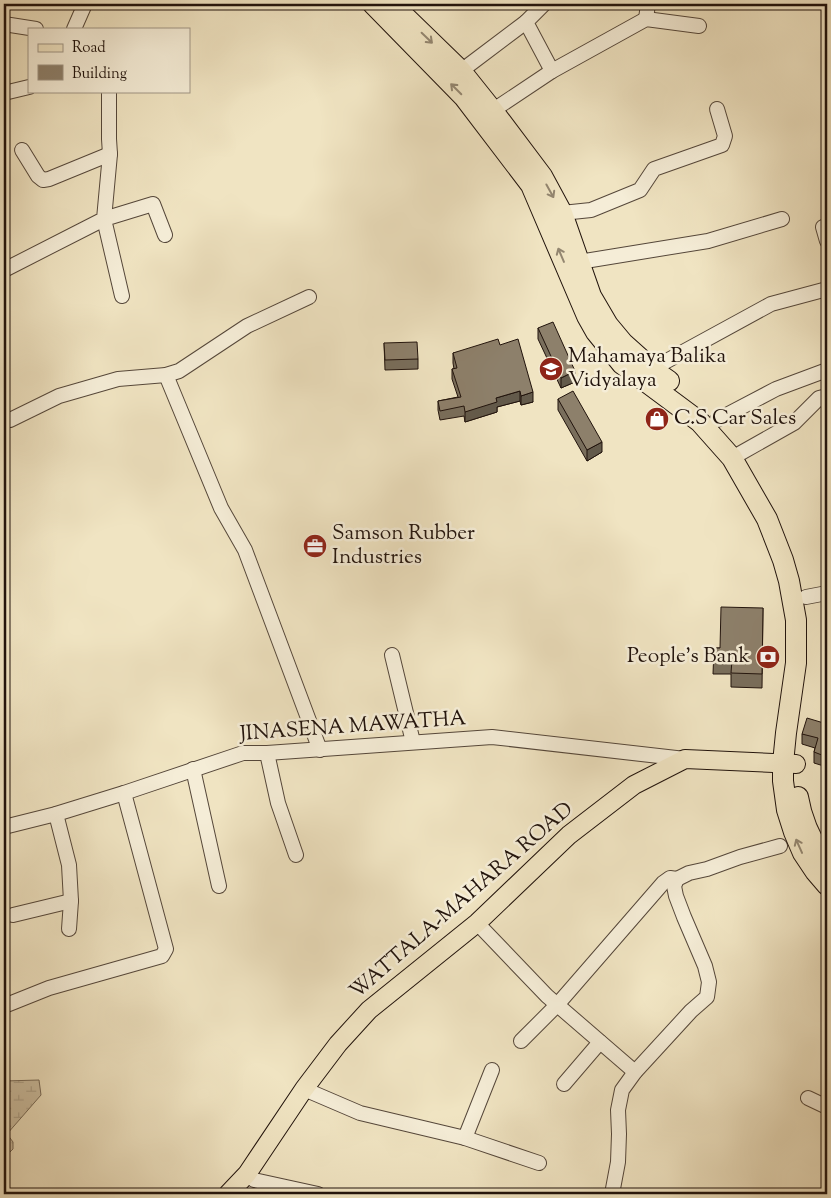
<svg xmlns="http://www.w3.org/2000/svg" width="831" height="1198" font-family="'Sorts Mill Goudy',serif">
<defs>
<pattern id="grass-dots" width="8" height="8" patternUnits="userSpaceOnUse" patternTransform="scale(1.25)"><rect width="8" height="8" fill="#cdc0a3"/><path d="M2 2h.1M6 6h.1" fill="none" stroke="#b0a48b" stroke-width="1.8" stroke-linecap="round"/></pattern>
<pattern id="wetland-marsh" width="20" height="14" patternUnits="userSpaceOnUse" patternTransform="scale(1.25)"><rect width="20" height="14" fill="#cdc0a3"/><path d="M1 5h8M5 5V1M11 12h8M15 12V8" fill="none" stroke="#b0a48b"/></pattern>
</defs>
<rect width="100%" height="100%" fill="#f0e4c2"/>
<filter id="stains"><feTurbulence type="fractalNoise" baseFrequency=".004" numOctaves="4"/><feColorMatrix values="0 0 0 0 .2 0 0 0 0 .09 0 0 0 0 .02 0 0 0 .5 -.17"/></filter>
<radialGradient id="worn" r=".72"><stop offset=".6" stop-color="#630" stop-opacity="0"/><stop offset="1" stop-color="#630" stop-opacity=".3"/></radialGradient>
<polygon fill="url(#grass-dots)" stroke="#776a58" points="7,1134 13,1142 13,1149 4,1158 4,1136"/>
<polygon fill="url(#wetland-marsh)" stroke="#776a58" points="39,1080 41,1095 7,1134 4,1136 4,1081"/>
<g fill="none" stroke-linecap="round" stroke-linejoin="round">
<g stroke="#55473a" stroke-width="16">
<g id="minor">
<polyline points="544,4 526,22 552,71"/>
<polyline points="646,19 648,4"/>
<polyline points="4,24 36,29"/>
<polyline points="74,29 85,4"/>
<polyline points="461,71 526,22"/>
<polyline points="4,93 29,87"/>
<polyline points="486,115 552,71 646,19 699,26"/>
<polyline points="22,150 38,176 43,180 49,179 110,154"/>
<polyline points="562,213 591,210 640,190 654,169 722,145 725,136 717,109"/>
<polyline points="823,227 827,241"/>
<polyline points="579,262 708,241 782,219"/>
<polyline points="4,270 104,219 110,154 109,139 109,91"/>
<polyline points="122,296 104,219 153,204 165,235"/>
<polyline points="652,369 771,304 827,289"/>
<polyline points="166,375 221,508 245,550 320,750"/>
<polyline points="10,420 59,396 118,379 166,375 179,371 247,326 309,297"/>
<polyline points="717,420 776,389 827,370"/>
<polyline points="732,458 794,423 819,398 827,396"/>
<polyline points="806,597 827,593"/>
<polyline points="392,655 413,742"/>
<polyline points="267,753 278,803 296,855"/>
<polyline points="193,769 219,886"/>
<polyline points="56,814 69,865 71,901 69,929"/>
<polyline points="4,827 56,814 124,793 243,753 267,753 492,737 685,759"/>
<polyline points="13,915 71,901"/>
<polyline points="477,923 547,996 635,1072"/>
<polyline points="4,1006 49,988 162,956 166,949 124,793"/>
<polyline points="521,1041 557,1005 663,883 670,878 677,879"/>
<polyline points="564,1084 600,1042"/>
<polyline points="304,1089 360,1113 465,1138 539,1163"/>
<polyline points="808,1098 827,1107"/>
<polyline points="465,1138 492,1070"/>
<polyline points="247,1174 254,1180 318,1194"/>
<polyline points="612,1194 618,1162 619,1134 618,1110 622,1090 635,1072 691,1011 707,997 709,982 705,966 684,917 676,896 674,886 677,879 689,873 707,869 740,857 780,846"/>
</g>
</g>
<g stroke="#21130c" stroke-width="20">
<polyline id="major" points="228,1194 247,1174 304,1089 338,1044 369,1010 477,923 569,835 634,785 685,759 796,764"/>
</g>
<g stroke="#21130c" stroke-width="22">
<g id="highway">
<polyline points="373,4 464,97 531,185 587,316 596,332 622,364 700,422 732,458 767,519 783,560 789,581 796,620 796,663 786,733 783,763 783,781 787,810 794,832 803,853 815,871 827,885"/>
<polyline points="392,4 461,71 493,111 542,176 562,213 591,296 608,325 623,343 652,369 669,381"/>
<path d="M 798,797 C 802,822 813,844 827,864"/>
</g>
</g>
<use href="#minor" stroke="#f5edd7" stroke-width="14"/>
<use href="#major" stroke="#f0e4c2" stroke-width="18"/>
<use href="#highway" stroke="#f0e4c2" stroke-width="20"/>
</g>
<g fill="#796e5c" stroke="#21130c">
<polygon points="538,328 575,382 561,388 538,339"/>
<polygon points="384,343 418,359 418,369 385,370"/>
<polygon points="500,345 533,402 521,405 520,401 497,407 497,412 465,422 464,416 440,420 438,410 438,401 458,397 452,379 452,369 454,369 453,363 453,353"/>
<polygon points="558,399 602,452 587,461 558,410"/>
<polygon points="763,608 762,688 731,687 731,674 713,674 714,648 720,648"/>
<polygon points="827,724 827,767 814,763 814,752 815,748 802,744 802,734"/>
</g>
<g fill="#635a4b" stroke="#21130c">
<polygon points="575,371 575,382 561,388 561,378"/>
<polygon points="520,391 520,401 497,407 497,412 465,422 465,412 496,398"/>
<polygon points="533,392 533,402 521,405 521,396"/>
<polygon points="602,442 602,452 587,461 587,450"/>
</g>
<g fill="#8d806b" stroke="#21130c">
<polygon points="553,322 575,371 561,378 538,328"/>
<polygon points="498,339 500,345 518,339 533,392 521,396 520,391 496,398 497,402 465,412 464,406 440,411 438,401 461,397 452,369 457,368 453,353"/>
<polygon points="417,342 418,359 385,360 384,343"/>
<polygon points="573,391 602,442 587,450 558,399"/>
<polygon points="721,607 763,608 762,674 731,673 732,660 713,660 714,648 720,648"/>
<polygon points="807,718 827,724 827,757 814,752 818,738 802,734"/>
</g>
<defs><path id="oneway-shaft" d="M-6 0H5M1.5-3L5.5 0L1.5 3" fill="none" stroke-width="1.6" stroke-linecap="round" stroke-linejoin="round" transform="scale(1.25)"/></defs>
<g stroke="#938670">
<use href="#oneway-shaft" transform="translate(427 38) rotate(44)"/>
<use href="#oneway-shaft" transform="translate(456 89) rotate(-135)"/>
<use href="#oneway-shaft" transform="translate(550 191) rotate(61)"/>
<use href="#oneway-shaft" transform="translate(561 255) rotate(-113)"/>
<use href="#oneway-shaft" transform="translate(799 846) rotate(-114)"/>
</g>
<defs>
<g id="school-disc" transform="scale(1.25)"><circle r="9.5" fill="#8f2418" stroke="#f5edd7"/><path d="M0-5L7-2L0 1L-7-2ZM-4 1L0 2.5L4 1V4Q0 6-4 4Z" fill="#fff"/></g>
<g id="shop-disc" transform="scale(1.25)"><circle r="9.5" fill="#8f2418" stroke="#f5edd7"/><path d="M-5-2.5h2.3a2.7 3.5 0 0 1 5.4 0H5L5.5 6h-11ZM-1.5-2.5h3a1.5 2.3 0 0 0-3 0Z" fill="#fff"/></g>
<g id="office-disc" transform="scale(1.25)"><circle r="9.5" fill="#8f2418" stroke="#f5edd7"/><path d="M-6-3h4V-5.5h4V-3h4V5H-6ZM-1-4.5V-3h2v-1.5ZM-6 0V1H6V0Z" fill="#fff"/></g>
<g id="bank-disc" transform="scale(1.25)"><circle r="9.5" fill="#8f2418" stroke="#f5edd7"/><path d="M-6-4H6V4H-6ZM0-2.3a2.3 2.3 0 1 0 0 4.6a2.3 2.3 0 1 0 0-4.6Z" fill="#fff"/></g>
</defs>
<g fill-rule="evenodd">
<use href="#school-disc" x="551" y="369"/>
<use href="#shop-disc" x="657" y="419"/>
<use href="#office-disc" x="315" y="546"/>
<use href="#bank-disc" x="768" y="657"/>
</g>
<g text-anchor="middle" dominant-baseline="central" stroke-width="5" stroke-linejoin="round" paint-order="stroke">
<g font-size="21" fill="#21130c" stroke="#f5edd7" text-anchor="start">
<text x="568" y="357">Mahamaya Balika<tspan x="568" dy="24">Vidyalaya</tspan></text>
<text x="674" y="419">C.S Car Sales</text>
<text x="332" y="534">Samson Rubber<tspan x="332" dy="24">Industries</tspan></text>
<text x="750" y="657" text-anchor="end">People's Bank</text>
</g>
<g font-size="21" fill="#21130c" stroke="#f5edd7">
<text transform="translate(353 727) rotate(-4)">JINASENA MAWATHA</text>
<text transform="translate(462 901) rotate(-41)">WATTALA-MAHARA ROAD</text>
</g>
</g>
<rect width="831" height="1198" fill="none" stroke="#f0e4c2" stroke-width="20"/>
<rect x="5" y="5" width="821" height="1188" fill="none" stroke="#21130c" stroke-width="2.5"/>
<rect x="10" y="10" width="811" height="1178" fill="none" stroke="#21130c"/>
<rect x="28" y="28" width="162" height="65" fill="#f5edd7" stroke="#a09686"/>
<rect x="38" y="44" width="25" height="8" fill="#f0e4c2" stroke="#a09686"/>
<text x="72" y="52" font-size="15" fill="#21130c">Road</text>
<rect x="38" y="65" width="25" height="15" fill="#8d806b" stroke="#a09686"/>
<text x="72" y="78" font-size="15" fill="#21130c">Building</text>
<rect width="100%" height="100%" filter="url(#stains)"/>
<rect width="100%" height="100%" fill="url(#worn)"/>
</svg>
